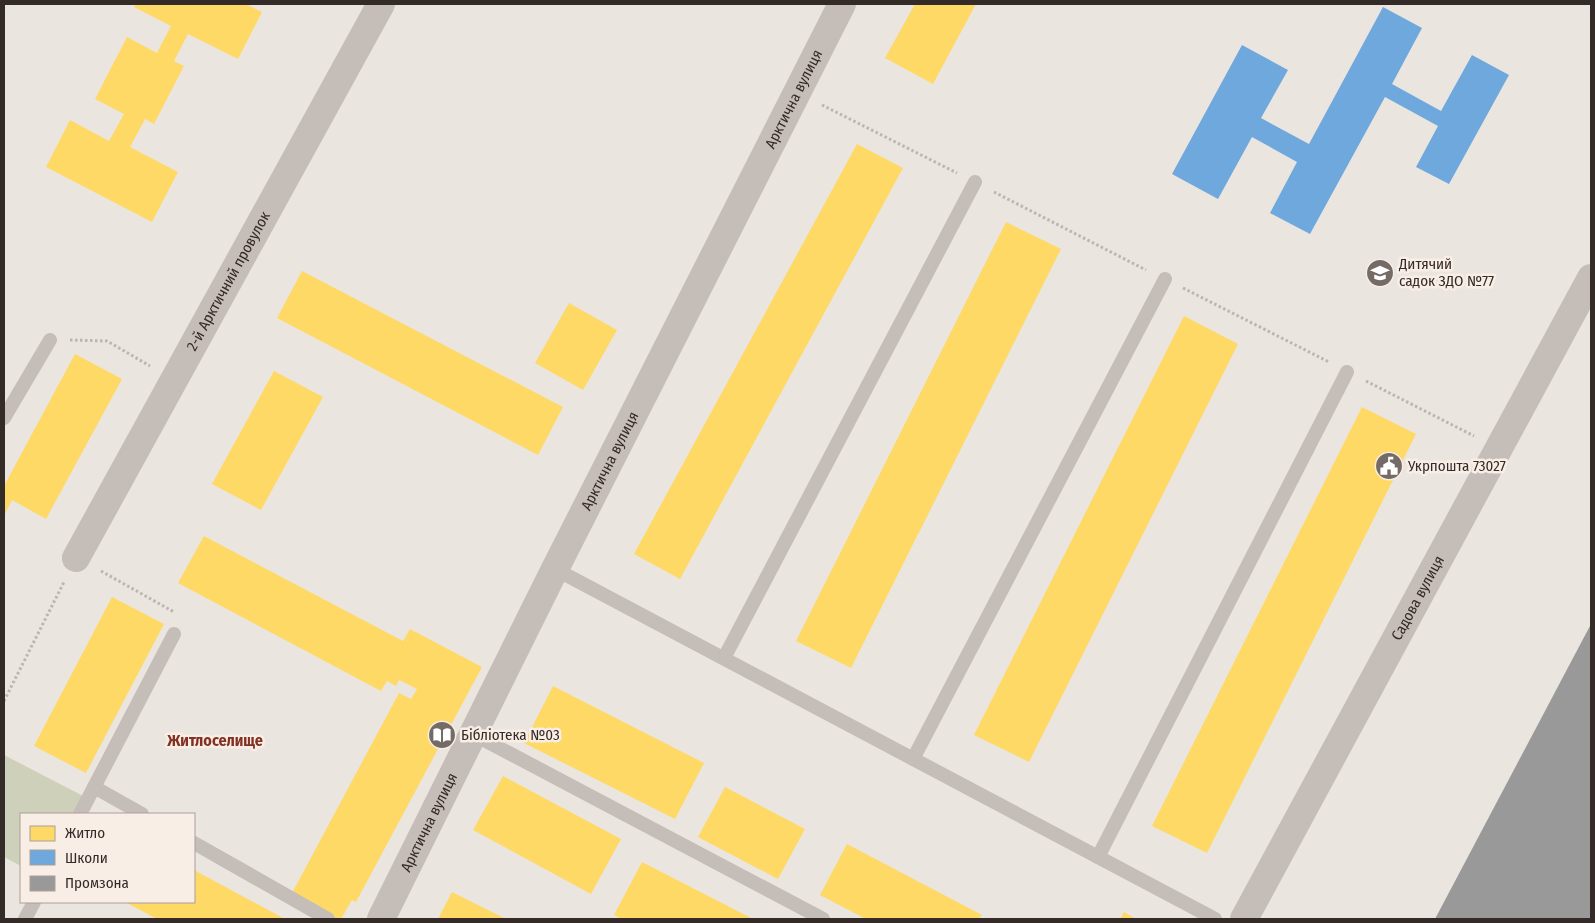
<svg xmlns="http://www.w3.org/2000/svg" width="1595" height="923" font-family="'Fira Sans Condensed',sans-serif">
<rect width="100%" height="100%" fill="#ebe5df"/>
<polygon fill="#ced0b9" points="4,755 87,798 78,814 21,814 21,866 4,857"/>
<g fill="#ffd966">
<polygon points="136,4 246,4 262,12 238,59 188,34 174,61 184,66 154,124 145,119 130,147 178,172 152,222 46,167 70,120 109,141 124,114 95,99 127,37 157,53 171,26 134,7"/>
<polygon points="915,4 976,4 933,84 885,58"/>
<polygon points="857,144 903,168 680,579 634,554"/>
<polygon points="1006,222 1061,249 851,668 796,641"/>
<polygon points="302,271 563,407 538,455 277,318"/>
<polygon points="569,303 617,330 583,390 535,363"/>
<polygon points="1184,316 1238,344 1029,762 974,735"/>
<polygon points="75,354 122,379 46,519 12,500 4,516 4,486"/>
<polygon points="274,371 323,397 261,510 212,484"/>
<polygon points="1362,407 1416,434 1207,853 1152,826"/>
<polygon points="204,536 403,641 410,629 482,667 356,902 352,900 341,919 336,919 291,895 399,693 411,699 417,689 399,680 396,686 387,681 381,691 178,583"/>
<polygon points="112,597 164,624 86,773 34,746"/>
<polygon points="553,686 704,763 675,819 524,743"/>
<polygon points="503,776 621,839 591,894 473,830"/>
<polygon points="725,787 805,829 778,879 698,837"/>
<polygon points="847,844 982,915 979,919 866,919 820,895"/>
<polygon points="642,862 753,919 622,919 614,915"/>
<polygon points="194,870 285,919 157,919 125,902 194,902"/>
<polygon points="452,892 506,919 438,919"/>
<polygon points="1124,912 1136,919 1120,919"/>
</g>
<polygon fill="#6fa8dc" points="1383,7 1422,28 1392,84 1441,111 1472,55 1509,75 1449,184 1416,167 1438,126 1385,97 1310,234 1270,213 1297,162 1252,137 1218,199 1172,174 1242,45 1288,70 1261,118 1309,144"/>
<polygon fill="#999" points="1591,624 1591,919 1435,919"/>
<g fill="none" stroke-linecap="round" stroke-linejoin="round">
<g stroke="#bdb5b0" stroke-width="3" stroke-dasharray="2.5 2.5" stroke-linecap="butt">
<polyline points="822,105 957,173"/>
<polyline points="994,192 1146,270"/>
<polyline points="1183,288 1329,362"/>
<polyline points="70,340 107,341 150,366"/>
<polyline points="1366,381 1474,436"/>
<polyline points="101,571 174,612"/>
<polyline points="4,701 64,582"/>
</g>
<g stroke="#c4bdb8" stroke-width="14">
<polyline points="4,418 50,340"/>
<polyline points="555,569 1215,919"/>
<polyline points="724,658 975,182"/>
<polyline points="473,734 823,919"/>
<polyline points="913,759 1165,279"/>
<polyline points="94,787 142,814"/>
<polyline points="80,814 174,634"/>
<polyline points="194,843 328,919"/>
<polyline points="1098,857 1347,372"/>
<polyline points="25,919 34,902"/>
</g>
<g stroke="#c4bdb8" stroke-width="28">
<path id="s1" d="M 76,558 L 381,4"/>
<path id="s2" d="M 381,919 L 555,569 L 842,4"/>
</g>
<path stroke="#c4bdb8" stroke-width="28" id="s3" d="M 1244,919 L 1591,278"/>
</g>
<defs>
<g id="school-disc" transform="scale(1.4375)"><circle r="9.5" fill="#746b67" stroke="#f9eee6"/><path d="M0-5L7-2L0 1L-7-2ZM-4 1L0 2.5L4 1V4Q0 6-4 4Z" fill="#fff"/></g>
<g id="civic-disc" transform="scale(1.4375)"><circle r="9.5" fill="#746b67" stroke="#f9eee6"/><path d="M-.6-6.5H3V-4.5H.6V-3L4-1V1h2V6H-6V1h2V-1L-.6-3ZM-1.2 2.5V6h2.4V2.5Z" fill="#fff"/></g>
<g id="library-disc" transform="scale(1.4375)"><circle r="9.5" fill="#746b67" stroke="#f9eee6"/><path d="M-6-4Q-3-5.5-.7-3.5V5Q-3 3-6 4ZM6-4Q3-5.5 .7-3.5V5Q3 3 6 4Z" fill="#fff"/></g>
</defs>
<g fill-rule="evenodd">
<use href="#school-disc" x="1380" y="273"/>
<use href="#civic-disc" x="1389" y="466"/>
<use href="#library-disc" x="442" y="735"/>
</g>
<g text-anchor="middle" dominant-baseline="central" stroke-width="5" stroke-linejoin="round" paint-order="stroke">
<g font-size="15" fill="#342a27" stroke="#f9eee6">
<text stroke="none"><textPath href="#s2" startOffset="918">Арктична вулиця</textPath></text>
<text stroke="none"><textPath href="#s1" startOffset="316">2-й Арктичний провулок</textPath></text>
<text stroke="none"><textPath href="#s2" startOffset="512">Арктична вулиця</textPath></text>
<text stroke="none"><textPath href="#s3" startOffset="365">Садова вулиця</textPath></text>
<text stroke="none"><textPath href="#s2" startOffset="108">Арктична вулиця</textPath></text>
</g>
<g font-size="15" fill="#342a27" stroke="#f9eee6" text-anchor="start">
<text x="1399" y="264">Дитячий<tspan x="1399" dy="17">садок ЗДО №77</tspan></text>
<text x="1408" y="466">Укрпошта 73027</text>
<text x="461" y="735">Бібліотека №03</text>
</g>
<g font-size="16" font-weight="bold" fill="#823122" stroke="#f9eee6">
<text x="215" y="740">Житлоселище</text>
</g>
</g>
<rect width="1595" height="923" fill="none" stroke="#342a27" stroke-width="10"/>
<rect x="20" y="813" width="175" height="90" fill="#f9eee6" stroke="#aaa09a"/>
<rect x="30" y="826" width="25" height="15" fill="#ffd966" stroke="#aaa09a"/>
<text x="65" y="838" font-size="15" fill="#342a27">Житло</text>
<rect x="30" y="850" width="25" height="15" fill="#6fa8dc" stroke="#aaa09a"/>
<text x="65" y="863" font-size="15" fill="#342a27">Школи</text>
<rect x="30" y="876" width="25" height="15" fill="#999999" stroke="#aaa09a"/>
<text x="65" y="888" font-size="15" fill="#342a27">Промзона</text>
</svg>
